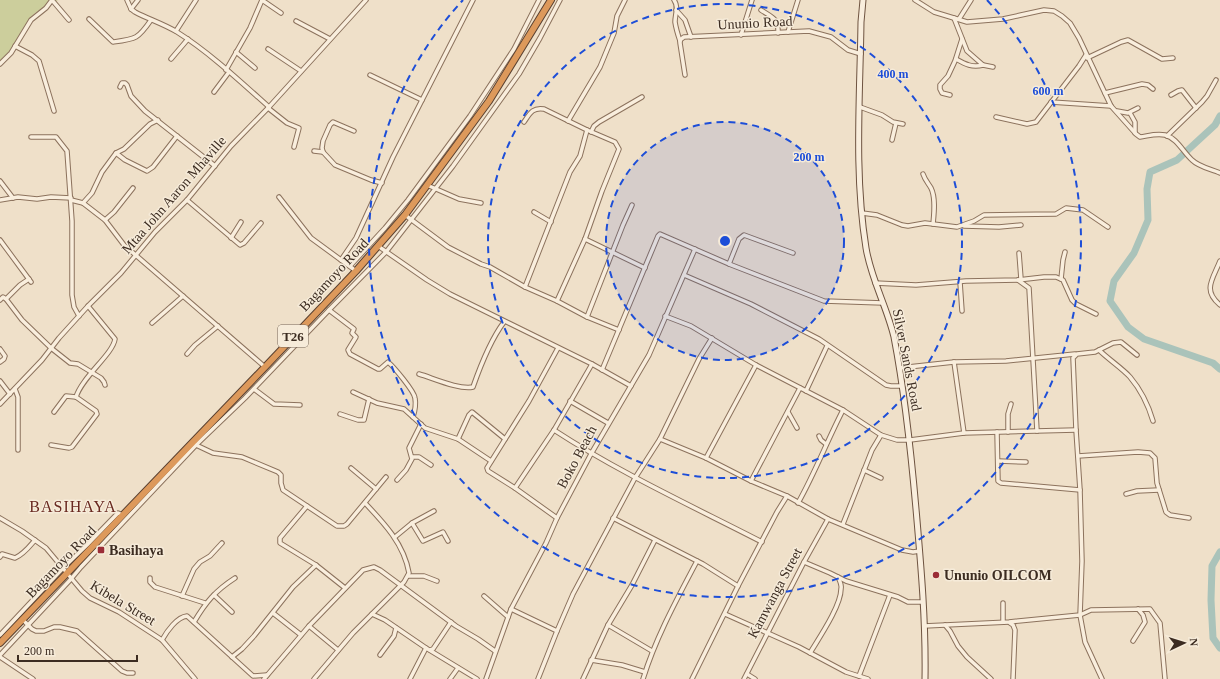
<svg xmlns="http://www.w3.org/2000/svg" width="1220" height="679" font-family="'Times New Roman',serif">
<rect width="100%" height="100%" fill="#efe0c9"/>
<path fill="#ccce9c" d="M 0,0 L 58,0 C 49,7 38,8 30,18 C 19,32 14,49 0,62 Z"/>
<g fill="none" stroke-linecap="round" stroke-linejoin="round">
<g stroke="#aac3ba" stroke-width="7">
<polyline points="1220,116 1215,125 1177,160 1150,172 1147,189 1148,220 1134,253 1114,281 1110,301 1128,327 1144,339 1213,363 1220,369"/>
<polyline points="1220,552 1212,566 1211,600 1213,638 1220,648"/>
</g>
<g stroke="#8c725d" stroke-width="5.5">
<g id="street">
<polyline points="52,0 69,20"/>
<path d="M 127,0 L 131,9 L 135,12 C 148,19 164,24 177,32 C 209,52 241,82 269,107"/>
<polyline points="262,0 281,13"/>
<path d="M 674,0 C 679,7 675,14 675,22 C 676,29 678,35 680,41"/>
<path d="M 915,0 L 934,12 L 967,22 L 1003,19 L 1044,10 L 1054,11 L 1062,16 L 1070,23 L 1079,38 L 1111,106 L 1136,134 L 1140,137 C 1148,136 1156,133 1165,135 C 1177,138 1183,152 1192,160 C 1199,167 1211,169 1220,173"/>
<polyline points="131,9 138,0"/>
<polyline points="676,10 685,20 691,37"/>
<path d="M 761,10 C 771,17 779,18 778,33"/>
<polyline points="954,18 967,51 983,65 993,67"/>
<path d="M 89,19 L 113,42 C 136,39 138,39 151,20"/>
<polyline points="959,19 971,0"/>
<polyline points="296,21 330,39"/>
<polyline points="176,31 196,0"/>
<polyline points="788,32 798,0"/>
<polyline points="741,35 752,0"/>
<polyline points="15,46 32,55 39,61 54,111"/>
<polyline points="268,49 301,71"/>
<polyline points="236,52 255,68"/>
<polyline points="1087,58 1121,42 1128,40 1162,59 1173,58"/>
<polyline points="171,59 188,39"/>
<path d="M 956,59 C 965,64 972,68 983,65"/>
<polyline points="0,64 11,53 31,20 46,8 52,0"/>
<polyline points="226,70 250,28 262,0"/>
<polyline points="370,75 422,100"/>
<polyline points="685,75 680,43 680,40 684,37 809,31 831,37 848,50 861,54"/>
<polyline points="120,87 122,83 125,83 127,85 131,96 145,111 215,166"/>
<polyline points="214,92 229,72"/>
<polyline points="1105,93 1142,84 1148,85 1153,89"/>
<polyline points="950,95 942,93 940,89 940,85 948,76 955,61 962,39"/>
<polyline points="1171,95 1178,91 1182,90 1196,108"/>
<polyline points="1051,102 1111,106"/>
<polyline points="860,107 882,115 893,122 903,124"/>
<polyline points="268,108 287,123 299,128 294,147"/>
<polyline points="1117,111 1128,113 1138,108"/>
<polyline points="1130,113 1135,122 1135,133"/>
<polyline points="996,117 1027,124 1036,122 1079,66 1086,55"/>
<polyline points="568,121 600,67 614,33 617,16 625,0"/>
<path d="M 524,122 C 530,113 533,107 544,109 L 587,130 L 615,142 L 619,149 L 602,191 L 585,239 L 557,301"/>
<polyline points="354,131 333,122 330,125 323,141 322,148 323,152 335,165 371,180 382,183"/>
<polyline points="591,132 594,126 599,122 642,97"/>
<polyline points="1167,136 1202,102 1207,96 1216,80"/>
<polyline points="31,137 56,137 67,151 72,221 72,295 74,307 79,316"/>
<polyline points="892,140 896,123"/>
<polyline points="314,151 323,152"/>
<polyline points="116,153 125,160 147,171 153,167 177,136"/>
<path d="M 923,174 C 925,180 928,183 931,188 C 936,198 934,214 933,224"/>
<polyline points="0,181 13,198"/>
<polyline points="427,185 459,199 481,203"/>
<polyline points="279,197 311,238 356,271"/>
<polyline points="0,200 18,197 37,199 51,197 71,198"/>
<polyline points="71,200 83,203 105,220 124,245 265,367"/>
<polyline points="187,200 240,245 244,243 261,223"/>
<polyline points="83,203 92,193 102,172 116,153 124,149 150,124 158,120"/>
<polyline points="534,212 551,222"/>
<polyline points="862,213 877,215 902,225 908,226 925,223 957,227 974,221 984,215 1056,214 1066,208 1083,210 1108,227"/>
<polyline points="405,215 448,247 481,264 490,267 525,287 557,301 587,317 619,330"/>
<polyline points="105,220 114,212 133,188"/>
<polyline points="964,226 999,227 1021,225"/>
<polyline points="231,238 241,222"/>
<polyline points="585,239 645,268"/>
<polyline points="0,240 31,282"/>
<polyline points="378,246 427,280 450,294 592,364 631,386"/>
<polyline points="1019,253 1021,279"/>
<polyline points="341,260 356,238 393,157 473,0"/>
<path d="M 1220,261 C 1213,279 1202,290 1220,305"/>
<polyline points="729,264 739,239 744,235 793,253"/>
<polyline points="350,266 385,228 408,200 470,116 514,49 539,0"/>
<polyline points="684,275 751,304 819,339 886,385 891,386 902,386"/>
<polyline points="1061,279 1063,260 1065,252"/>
<polyline points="1018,280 1029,288 1037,431"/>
<polyline points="960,282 962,311"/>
<polyline points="875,283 916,285 966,281 1018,280 1044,277 1056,277 1063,280 1072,300 1076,304 1096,314"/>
<polyline points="525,287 570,172 580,156 587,130"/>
<polyline points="6,299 22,320 51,348 70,363 78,364 101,378 104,382 105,385"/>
<polyline points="0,300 3,297 6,299 20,285 29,279"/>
<path d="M 329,310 L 354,329 L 352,333 L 356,337 L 348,350 L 350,354 L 378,369 L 380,369 L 388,362 C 394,367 414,391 415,398 C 416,404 415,411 413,417"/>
<polyline points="665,316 691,326 756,365 843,410 881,435 897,440 910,440 964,433 1076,430"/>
<polyline points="587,317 623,225 632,205"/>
<polyline points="152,323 183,296"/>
<polyline points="0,349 5,356 4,359 0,362"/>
<path d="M 1099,350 C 1108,359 1122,368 1130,377 C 1141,390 1148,404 1153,421"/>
<polyline points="187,354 195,345 218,326"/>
<polyline points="954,362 964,433"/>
<polyline points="899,368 954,362 1006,361 1075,354"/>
<polyline points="602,370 658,236 660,234 729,264 824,301 883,303"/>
<path d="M 419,374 C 433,378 459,390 473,387 C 480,367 492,338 504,322"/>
<polyline points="0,381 10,394"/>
<polyline points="15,389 18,397 18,450"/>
<polyline points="254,389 274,404 300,405"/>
<polyline points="806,391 827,346"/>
<polyline points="353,392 377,403 404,409 425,428 458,439 491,461"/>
<polyline points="570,401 608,423"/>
<polyline points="0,404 42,360 59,338 88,306 121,273 155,232 187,200 231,146 269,107 366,0"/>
<polyline points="54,412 66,396 76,397"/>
<polyline points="788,412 797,428"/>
<polyline points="340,414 358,420 364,420 369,399"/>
<path d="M 554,430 C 620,473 692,506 762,542"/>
<polyline points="997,432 998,481 1001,483 1080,490"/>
<polyline points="1008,432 1008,414 1011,404"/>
<polyline points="819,436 821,440 826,444"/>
<polyline points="458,439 469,415 472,412 505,439"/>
<polyline points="660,439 706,458 751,481 787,496 828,519 902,550 913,552 920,551"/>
<path d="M 51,445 L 69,448 L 72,447 L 97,414 L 96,411 L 76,397 C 82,377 113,354 115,339 L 88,306"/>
<polyline points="196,445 213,453 242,457 278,472 281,475 281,483 283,490 337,526 344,526 347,524 386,477"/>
<polyline points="1078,456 1138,452 1150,453 1155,458 1157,483 1166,512 1170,515 1189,518"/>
<polyline points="412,457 419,457 431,465"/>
<polyline points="706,458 756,365"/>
<polyline points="998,461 1026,462"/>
<polyline points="351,468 376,489"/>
<polyline points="864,470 881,478"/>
<polyline points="397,480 406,470 412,459 409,448 421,424"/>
<polyline points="751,481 800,388"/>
<polyline points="515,488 554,430 592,364"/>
<polyline points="1126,494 1137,491 1159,490"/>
<path d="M 798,503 C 815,473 827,441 843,410"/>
<polyline points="307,506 280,538 280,543 316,565 345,588"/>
<polyline points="0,518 22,531 46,548 82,591 90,598 119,612 162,640 195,679"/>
<polyline points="557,518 515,488 488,471 487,468 529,401 558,348"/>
<polyline points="613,518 703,564 738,586"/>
<polyline points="412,523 423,541 443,532 448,541"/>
<polyline points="843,524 872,450 881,435"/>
<polyline points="395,537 412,523 434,511"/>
<path d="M 0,557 L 2,554 L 15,558 C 24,554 29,547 35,540"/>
<polyline points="804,562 830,573 846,581 898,597 908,602 923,602"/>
<polyline points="408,576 424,576 437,581"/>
<polyline points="150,578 150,582 155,587 205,603"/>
<polyline points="214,595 232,612"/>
<polyline points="182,596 194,569 200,562 210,556 222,543"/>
<polyline points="484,596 508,617"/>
<polyline points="511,609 557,631"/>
<polyline points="273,613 301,635"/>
<polyline points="372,614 385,620 426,648 477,679"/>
<polyline points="725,614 799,647 846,672 868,679"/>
<polyline points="22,619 32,629 36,631 44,631 54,627 60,627 77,631 122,671 127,673 133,673"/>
<path d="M 194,622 C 206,602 215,591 235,578"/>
<polyline points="1003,622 1003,603"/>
<polyline points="1010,623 1013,625 1015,630 1013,679"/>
<polyline points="608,625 652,651"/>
<polyline points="945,625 950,631 958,646 967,657 991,679"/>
<polyline points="309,626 338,650"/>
<polyline points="924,626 1009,622 1080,615 1091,610 1150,609 1160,623 1165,679"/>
<polyline points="0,635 63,568 87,545 118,513 123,515"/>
<path d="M 162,640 C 167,631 177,617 187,616 L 253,676 L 267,675"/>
<polyline points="1133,641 1145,622 1143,615 1138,609"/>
<polyline points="430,650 433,649 451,622"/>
<path d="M 810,653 C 819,638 841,606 841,589 C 842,585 840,581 838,577"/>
<polyline points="0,655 71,579 81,567 196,445 245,398 329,310 386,252 453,166 519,74 540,38 560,0"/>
<polyline points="380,655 394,636 396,628"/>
<polyline points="0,657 33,679"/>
<polyline points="232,657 242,649 254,636 293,587 316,565"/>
<polyline points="591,660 622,665 645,672"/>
<polyline points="747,674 755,679"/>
<polyline points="859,676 890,595"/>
<polyline points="264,679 309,626 363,570 374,567 380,570 456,626 478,639 495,651"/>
<path d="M 314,679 L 353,633 L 404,582 L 409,573 C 404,544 384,523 365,503"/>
<polyline points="410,679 426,648"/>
<polyline points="450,679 458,668"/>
<polyline points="486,679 511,609 546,543 557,518 591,454 649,355 695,249"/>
<polyline points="538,679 557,631 573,594 635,478 660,439 699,359 712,338"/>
<polyline points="583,679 608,625 632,585 655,540"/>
<path d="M 643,679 C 656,637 677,599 697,561"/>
<polyline points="692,679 738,586 777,512 787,496"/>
<polyline points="744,679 804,562 828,519"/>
<polyline points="1102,679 1085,642 1080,615 1082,561 1080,490 1076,430 1073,358 1077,354 1095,352 1113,343 1121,342 1137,355"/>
</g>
</g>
<g stroke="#6e5340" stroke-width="7">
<path id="secondary" d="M 863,0 L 861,22 C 860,97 854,174 866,248 C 871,279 887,307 894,337 C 905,394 911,452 916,509 C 921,566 926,622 925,679"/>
</g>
<g stroke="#5a4131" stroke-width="8">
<polyline id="highway" points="0,643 265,367 356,271 405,215 489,101 551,0"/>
</g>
<use href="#street" stroke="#f9eedd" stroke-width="3.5"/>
<use href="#secondary" stroke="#f9eedd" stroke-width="5"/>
<use href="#highway" stroke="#dd995b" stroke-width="6"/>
</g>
<circle cx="725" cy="241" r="119" fill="#1d4ed8" fill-opacity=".12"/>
<g fill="none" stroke="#1d4ed8" stroke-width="2" stroke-dasharray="7 5">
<circle cx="725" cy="241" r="119"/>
<circle cx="725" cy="241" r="237"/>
<path d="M987 0A356 356 0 1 1 463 0"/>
</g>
<g fill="#9b2d37" stroke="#f6ebd9" stroke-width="1.5">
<rect x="97" y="546" width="8" height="8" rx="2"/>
<circle cx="936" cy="575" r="4"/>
</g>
<g text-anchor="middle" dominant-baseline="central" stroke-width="3" stroke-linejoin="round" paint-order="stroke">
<rect fill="#f6ebd9" stroke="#746558" stroke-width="1" x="278" y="325" width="30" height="22" rx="3"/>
<g font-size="13" font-weight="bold" fill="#3c2c21">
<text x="293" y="336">T26</text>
</g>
<g font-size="14" fill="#3c2c21" stroke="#f6ebd9">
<text transform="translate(755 23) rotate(-3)">Ununio Road</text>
<text transform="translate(174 195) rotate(-49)">Mtaa John Aaron Mhaville</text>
<text transform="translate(334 275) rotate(-47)">Bagamoyo Road</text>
<text transform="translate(907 360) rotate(79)">Silver Sands Road</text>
<text transform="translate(577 457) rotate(-62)">Boko Beach</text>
<text transform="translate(61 562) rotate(-46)">Bagamoyo Road</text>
<text transform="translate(775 593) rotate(-62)">Kamwanga Street</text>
<text transform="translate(123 603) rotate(31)">Kibela Street</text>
</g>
<g font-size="14" font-weight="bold" fill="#3c2c21" stroke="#f6ebd9" text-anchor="start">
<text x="109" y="550">Basihaya</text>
<text x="944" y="575">Ununio OILCOM</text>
</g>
<g font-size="16" letter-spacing="1" fill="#692920" stroke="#f6ebd9">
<text x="73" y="506">BASIHAYA</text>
</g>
</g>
<circle cx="725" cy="241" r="6" fill="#1d4ed8" stroke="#f6ebd9" stroke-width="2"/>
<g font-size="12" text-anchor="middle" font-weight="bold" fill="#1d4ed8" stroke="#f6ebd9" stroke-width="3" stroke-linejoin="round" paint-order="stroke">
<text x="893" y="78">400 m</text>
<text x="1048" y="95">600 m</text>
<text x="809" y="161">200 m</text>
</g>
<g transform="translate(1184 643) rotate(86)" stroke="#f6ebd9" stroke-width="3" paint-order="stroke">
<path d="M0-3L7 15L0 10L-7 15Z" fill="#3c2c21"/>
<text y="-6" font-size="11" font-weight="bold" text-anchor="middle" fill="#3c2c21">N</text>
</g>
<path d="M18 655v6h119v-6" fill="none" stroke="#3c2c21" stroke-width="2"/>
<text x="24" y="655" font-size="12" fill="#3c2c21" stroke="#f6ebd9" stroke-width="3" paint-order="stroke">200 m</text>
</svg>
